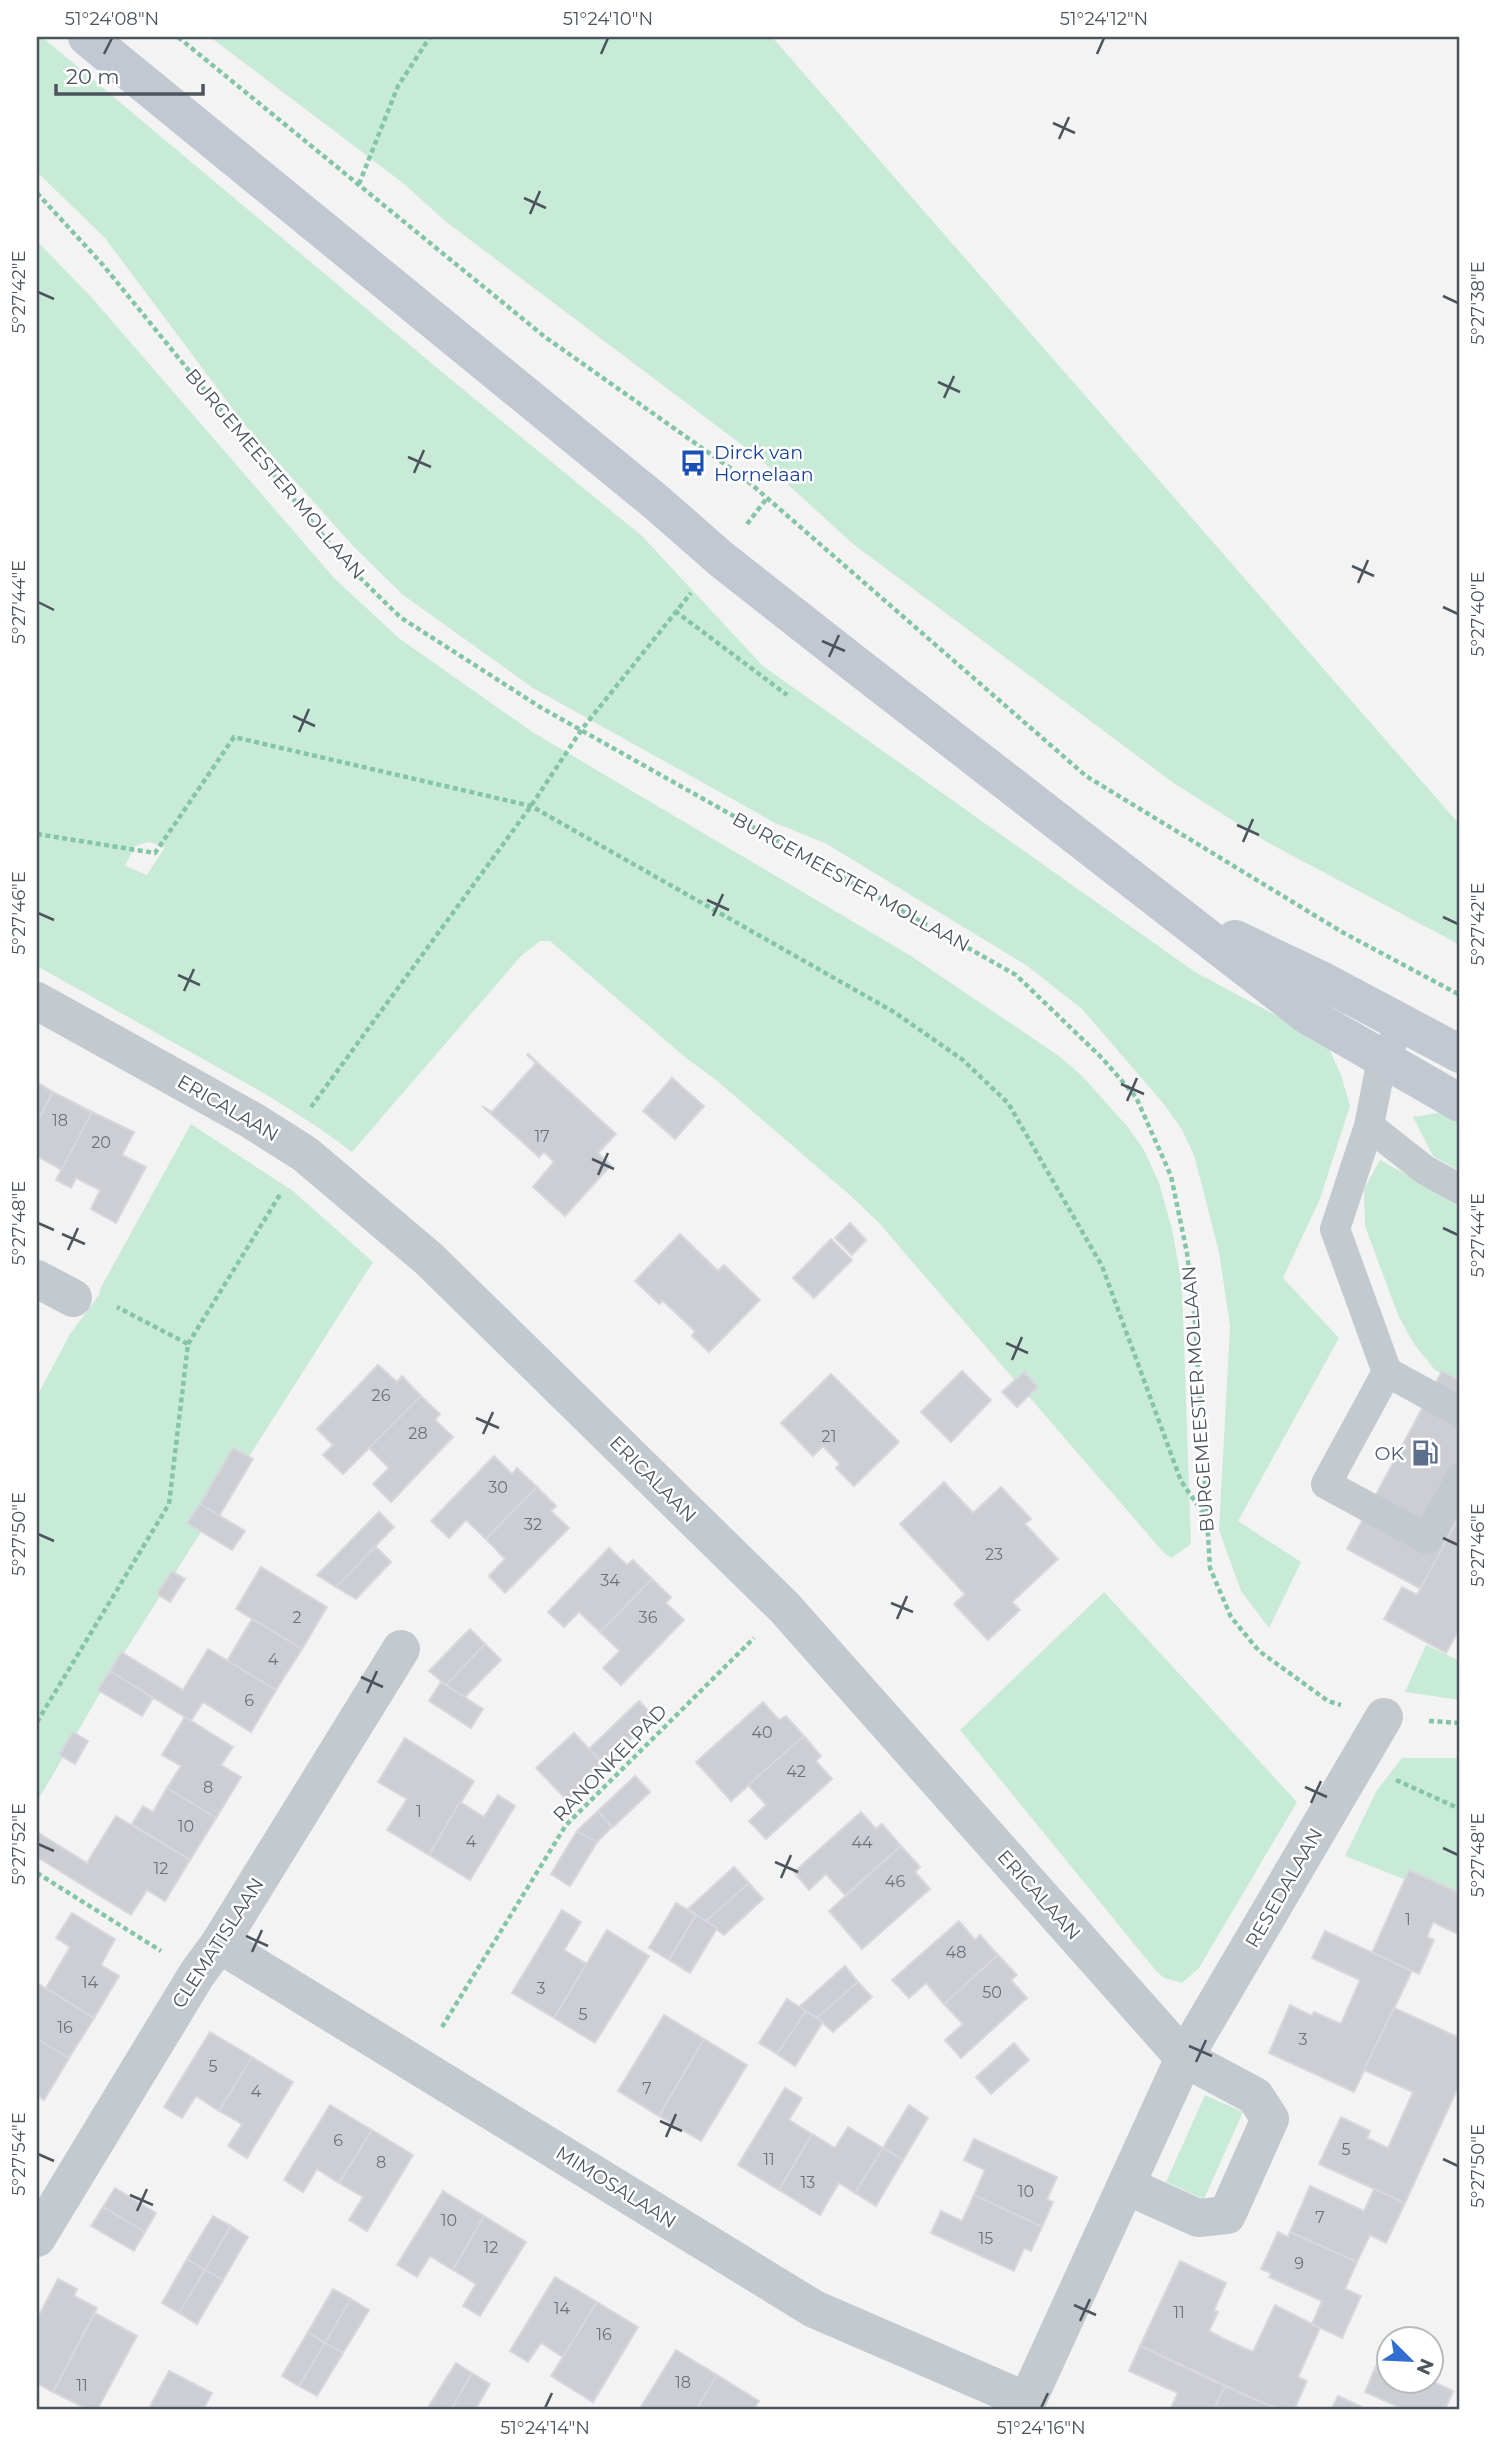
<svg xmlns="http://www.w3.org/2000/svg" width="1497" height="2447" font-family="Montserrat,sans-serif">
<rect width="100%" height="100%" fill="#f4f3f3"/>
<g fill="#c8ebd7" fill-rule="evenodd">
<polygon points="37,37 42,37 448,377 642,536 763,666 1195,972 1326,1042 1341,1075 1350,1106 1320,1199 1283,1278 1339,1338 1238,1521 1301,1562 1269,1628 1241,1591 1219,1530 1230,1326 1219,1252 1194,1155 1181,1128 1163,1103 1082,1009 1026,965 825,843 775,823 533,688 403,595 354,547 244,424 105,238 37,172"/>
<polygon points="210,37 772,37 1460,825 1460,945 1265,841 1172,782 853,544 758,457 445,221 403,183"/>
<path d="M 37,241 L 93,299 L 335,579 L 400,639 L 534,733 L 911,956 L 1059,1056 L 1082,1076 L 1127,1126 L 1144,1150 L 1159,1183 L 1172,1229 L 1182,1285 L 1191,1544 L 1171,1558 L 1164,1553 L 878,1222 L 852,1197 L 716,1080 L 686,1058 L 550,941 L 540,941 L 521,956 L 352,1152 L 319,1128 L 267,1095 L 37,966 ZM 149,842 L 165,847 L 147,875 L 125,866 L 135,846 Z"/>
<polygon points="1450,1111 1460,1116 1460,1171 1433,1156 1413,1117"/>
<polygon points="191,1124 293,1191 373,1262 117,1664 37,1802 37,1396 70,1334 99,1295 100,1289"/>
<polygon points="1380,1160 1460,1204 1460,1385 1435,1370 1414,1344 1398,1315 1365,1226 1364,1189"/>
<polygon points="1104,1592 1297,1802 1199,1968 1182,1983 1164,1978 1156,1971 960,1730"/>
<polygon points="1426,1645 1460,1661 1460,1700 1405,1692"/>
<polygon points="1402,1758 1460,1758 1460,1901 1345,1856 1377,1790"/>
<polygon points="1205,2095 1243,2112 1204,2199 1166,2182"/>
</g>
<g fill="#cdced4" stroke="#d7d8dd" stroke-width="2">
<polygon points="528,1054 616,1134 598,1153 611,1165 565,1216 533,1187 554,1162 544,1152 539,1157 482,1106 492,1112 536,1063 527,1055"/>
<polygon points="672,1078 704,1106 675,1139 643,1111"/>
<polygon points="37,1082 53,1092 37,1123"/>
<polygon points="53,1092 92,1112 62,1170 37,1156 37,1123"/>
<polygon points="92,1112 134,1132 122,1155 146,1167 116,1223 91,1209 100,1190 76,1178 71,1188 56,1180"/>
<polygon points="850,1223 866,1240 852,1255 835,1238"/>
<polygon points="680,1234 718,1271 724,1265 760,1300 709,1352 692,1336 695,1331 663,1301 659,1304 635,1281"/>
<polygon points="831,1239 852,1260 814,1298 793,1278"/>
<polygon points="378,1365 397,1382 402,1376 421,1396 343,1474 323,1455 333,1445 317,1429"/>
<polygon points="962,1371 991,1400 951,1442 921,1412"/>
<polygon points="1442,1371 1460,1381 1460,1552 1436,1597 1347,1549"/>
<polygon points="1024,1372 1038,1387 1017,1407 1002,1392"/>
<polygon points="831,1374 899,1442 854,1486 836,1468 840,1464 823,1446 813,1456 781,1423"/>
<polygon points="421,1396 440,1414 435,1420 453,1437 391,1502 373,1484 389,1468 369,1448"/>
<polygon points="233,1448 253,1459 219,1516 200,1504"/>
<polygon points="494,1456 512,1474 517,1468 537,1487 486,1539 466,1520 449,1538 431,1521"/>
<polygon points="944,1482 973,1513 1001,1487 1031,1519 1025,1524 1058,1559 1012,1602 1020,1610 988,1640 954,1604 965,1594 900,1524"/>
<polygon points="537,1487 556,1506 551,1511 569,1528 505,1593 489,1576 505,1559 486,1539"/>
<polygon points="200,1504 245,1531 232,1550 187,1523"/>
<polygon points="379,1512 394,1527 336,1587 317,1575"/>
<polygon points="1460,1515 1460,1628 1446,1653 1384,1619 1402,1587 1417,1595"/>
<polygon points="376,1547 391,1562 356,1599 336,1587"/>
<polygon points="609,1548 627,1565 633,1560 652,1579 600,1632 579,1612 564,1627 548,1612"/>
<polygon points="261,1567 327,1607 302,1649 236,1609"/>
<polygon points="172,1571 185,1579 170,1602 157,1594"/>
<polygon points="652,1579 671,1597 666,1603 684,1620 621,1685 603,1668 620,1651 600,1632"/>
<polygon points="252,1619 302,1649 276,1690 227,1661"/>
<polygon points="470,1629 485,1644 446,1685 429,1671"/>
<polygon points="485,1644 501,1660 465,1697 446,1685"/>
<polygon points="208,1649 276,1690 251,1732 203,1702 191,1721 110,1671 121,1652 183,1690"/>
<polygon points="110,1671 153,1698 142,1716 98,1690"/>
<polygon points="441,1682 483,1709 471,1728 429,1701"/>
<polygon points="639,1701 654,1717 604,1765 589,1749"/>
<polygon points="763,1702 779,1720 786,1716 804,1736 731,1801 696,1762"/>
<polygon points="185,1717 233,1747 221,1765 241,1777 216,1818 167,1788 181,1766 162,1755"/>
<polygon points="73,1732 88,1741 75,1764 59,1755"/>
<polygon points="574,1733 604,1765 567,1800 536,1768"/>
<polygon points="804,1736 821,1756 816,1761 832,1779 766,1839 749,1821 766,1805 748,1785"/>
<polygon points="405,1738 474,1781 429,1855 387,1830 407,1799 378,1782"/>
<polygon points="635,1776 650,1792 613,1827 598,1811"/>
<polygon points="167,1788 216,1818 190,1860 132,1824 143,1806 153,1812"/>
<polygon points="498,1795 515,1806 470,1880 429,1855 460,1802 484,1817"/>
<polygon points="598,1811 612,1827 597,1842 577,1831"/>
<polygon points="861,1812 876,1829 882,1824 901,1846 845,1895 826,1874 809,1890 794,1872"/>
<polygon points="116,1816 190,1860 165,1901 147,1890 131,1915 37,1857 37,1832 87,1863"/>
<polygon points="577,1831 597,1842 570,1886 551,1874"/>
<polygon points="901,1846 920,1867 915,1872 930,1889 862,1949 829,1911"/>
<polygon points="734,1867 749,1883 706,1921 688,1909"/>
<polygon points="1409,1870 1460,1893 1460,1935 1433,1922 1427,1937 1434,1940 1419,1974 1372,1953"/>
<polygon points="749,1883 763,1899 724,1935 706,1921"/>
<polygon points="676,1903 696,1915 669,1960 649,1948"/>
<polygon points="562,1910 581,1922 564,1950 587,1964 554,2018 512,1993"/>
<polygon points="72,1913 115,1939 101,1965 119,1976 94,2018 46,1988 70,1947 56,1938"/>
<polygon points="696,1915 717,1928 690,1973 669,1960"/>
<polygon points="959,1921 975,1940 980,1935 998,1955 944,2004 926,1983 909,1998 892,1980"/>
<polygon points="607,1930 649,1956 595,2043 554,2018"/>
<polygon points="1325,1931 1412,1971 1354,2092 1269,2053 1290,2005 1312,2016 1314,2012 1341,2024 1360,1980 1312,1958"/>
<polygon points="998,1955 1017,1975 1011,1980 1027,1998 961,2058 945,2040 963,2024 944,2004"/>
<polygon points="845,1966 858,1982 817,2018 799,2007"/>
<polygon points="858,1982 872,1997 833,2032 817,2018"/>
<polygon points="37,1983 94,2018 69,2058 37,2039"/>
<polygon points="787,1999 806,2011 777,2054 759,2043"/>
<polygon points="1394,2008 1460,2038 1460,2083 1405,2203 1319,2164 1341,2117 1370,2131 1367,2138 1388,2148 1413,2092 1364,2070"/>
<polygon points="806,2011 823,2022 795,2066 777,2054"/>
<polygon points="664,2015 704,2039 659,2116 618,2091"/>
<polygon points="210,2032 252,2057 219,2111 196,2096 182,2118 164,2107"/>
<polygon points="37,2039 69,2058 44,2100 37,2095"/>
<polygon points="704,2039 747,2065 701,2141 659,2116"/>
<polygon points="1014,2043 1029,2060 991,2094 976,2077"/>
<polygon points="252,2057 293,2082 247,2158 228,2146 242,2124 219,2111"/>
<polygon points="785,2088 802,2098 789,2120 812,2134 779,2190 738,2165"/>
<polygon points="330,2105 372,2130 339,2183 317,2169 303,2192 284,2180"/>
<polygon points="909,2105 928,2118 903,2160 883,2148"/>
<polygon points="848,2127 883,2148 855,2193 839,2183 820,2215 779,2190 812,2134 835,2148"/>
<polygon points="372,2130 413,2155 367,2231 349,2220 363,2197 339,2183"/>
<polygon points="974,2139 1057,2177 1047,2199 1053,2202 1042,2227 974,2195 985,2170 964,2160"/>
<polygon points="883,2148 903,2160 876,2206 855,2193"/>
<polygon points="1310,2186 1364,2211 1374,2189 1405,2203 1386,2243 1370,2235 1357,2262 1290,2232"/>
<polygon points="115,2188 156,2213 145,2232 103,2207"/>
<polygon points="443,2191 484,2216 453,2270 430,2256 417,2277 397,2265"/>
<polygon points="974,2195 1042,2227 1031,2251 1024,2248 1014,2271 931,2233 941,2211 962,2221"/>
<polygon points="103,2207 145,2232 134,2251 91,2226"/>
<polygon points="213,2216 231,2226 205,2270 187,2259"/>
<polygon points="484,2216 526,2242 480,2316 463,2306 476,2284 453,2270"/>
<polygon points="231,2226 248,2237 223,2280 205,2270"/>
<polygon points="1278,2232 1288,2237 1290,2232 1357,2262 1345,2289 1361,2296 1342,2338 1312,2324 1322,2301 1269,2277 1271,2273 1261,2269"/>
<polygon points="187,2259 205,2270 179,2313 162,2303"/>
<polygon points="1180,2261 1226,2283 1214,2310 1218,2312 1209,2331 1226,2340 1253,2352 1275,2305 1320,2328 1298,2377 1307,2381 1294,2410 1283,2410 1263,2403 1140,2346"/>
<polygon points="205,2270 223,2280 197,2324 179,2313"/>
<polygon points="555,2277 597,2302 563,2357 541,2343 528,2362 510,2351"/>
<polygon points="58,2279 77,2289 74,2296 97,2308 53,2392 37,2383 37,2319"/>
<polygon points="333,2289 351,2299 325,2343 308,2332"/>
<polygon points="351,2299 369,2310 343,2353 325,2343"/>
<polygon points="597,2302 638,2327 593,2402 551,2376"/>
<polygon points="95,2313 137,2336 97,2410 89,2410 53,2392"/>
<polygon points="308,2332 325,2343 299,2386 282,2376"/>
<polygon points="325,2343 343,2353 317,2396 299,2386"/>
<polygon points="1140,2346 1225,2386 1214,2410 1170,2410 1178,2393 1129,2371"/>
<polygon points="676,2350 717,2375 696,2410 639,2410"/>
<polygon points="1379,2359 1388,2362 1388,2380 1430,2380 1453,2391 1445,2410 1405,2410 1365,2392"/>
<polygon points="456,2363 472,2373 451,2410 436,2410 429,2406"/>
<polygon points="169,2371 212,2393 203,2410 148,2410"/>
<polygon points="472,2373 490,2384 475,2410 451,2410"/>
<polygon points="717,2375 759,2401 753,2410 696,2410"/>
<polygon points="1225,2386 1263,2403 1283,2410 1214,2410"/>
<polygon points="1338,2396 1362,2407 1361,2410 1331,2410"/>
</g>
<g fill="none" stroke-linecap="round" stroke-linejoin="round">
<g stroke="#84c5a8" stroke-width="4.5" stroke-dasharray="5 3.5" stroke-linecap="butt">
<polyline points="178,37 545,337 743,477 1086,776 1342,932 1460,995"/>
<polyline points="359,184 398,86 430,37"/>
<polyline points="37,193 103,265 347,565 400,617 540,707 1016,975 1102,1058 1136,1097 1171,1176 1187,1253 1195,1320 1210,1568 1231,1617 1259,1651 1328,1701 1341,1705"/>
<polyline points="747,524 767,498"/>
<polyline points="675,611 787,695"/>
<polyline points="37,834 155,853 234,737 531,806 894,1012 963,1060 1008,1103 1102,1266 1181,1481 1205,1516"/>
<polyline points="311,1107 531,806 582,729 691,593"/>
<polyline points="188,1344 281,1193"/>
<polyline points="1429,1721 1460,1723"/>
<polyline points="37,1722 169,1504 188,1344 117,1307"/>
<polyline points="1396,1780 1460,1809"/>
<polyline points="37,1873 161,1951"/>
<polyline points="442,2027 566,1825 754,1638"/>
</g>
<g stroke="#c2c9cf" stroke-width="30">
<polyline points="1392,1043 1382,1059 1369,1126 1425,1170 1460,1189"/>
<polyline points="1369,1126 1335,1229 1387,1372 1460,1412"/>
<polyline points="1387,1372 1326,1484 1427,1539 1460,1479"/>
</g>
<g stroke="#c2c9cf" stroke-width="38">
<polyline points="37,1001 253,1121 305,1154 429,1259 785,1608 1184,2058 1255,2096 1270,2119 1227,2215 1198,2218 1127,2186"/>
<polyline points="37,1279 73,1298"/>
<polyline points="219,1944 814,2309 1027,2401"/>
<polyline points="37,2238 197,1974 219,1944 401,1649"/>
<polyline points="1023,2410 1184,2058 1384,1717"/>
</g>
<g stroke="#c1c8d1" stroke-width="38">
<polyline points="87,37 656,502 721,559 847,658 1307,1015 1460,1103"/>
<polyline points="1235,939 1323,981 1460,1054"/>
</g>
</g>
<path fill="none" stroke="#4c545d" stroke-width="2.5" d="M 104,54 L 112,38M 601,54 L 608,38M 1097,54 L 1104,38M 1053,123 L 1075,133M 1059,139 L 1069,117M 524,198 L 546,208M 530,214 L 540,191M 38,292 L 54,299M 1443,296 L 1458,303M 938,382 L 960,392M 944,398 L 954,376M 408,457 L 431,467M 414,473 L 424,450M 1352,566 L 1374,576M 1358,583 L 1368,560M 38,602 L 54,610M 1443,607 L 1458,614M 822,641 L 845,651M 829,657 L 839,635M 293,716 L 315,726M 299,732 L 309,709M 1237,825 L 1259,835M 1243,842 L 1253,819M 707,900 L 729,910M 38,913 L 54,920M 713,916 L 723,894M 1443,917 L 1458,924M 178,975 L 200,985M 184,991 L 194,969M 1121,1084 L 1144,1094M 1127,1101 L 1137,1078M 592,1159 L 614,1169M 598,1175 L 608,1153M 38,1223 L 54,1230M 1443,1228 L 1458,1235M 62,1234 L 85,1244M 68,1250 L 78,1228M 1006,1343 L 1028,1353M 1012,1360 L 1022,1337M 476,1418 L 499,1428M 483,1434 L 493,1412M 38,1534 L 54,1541M 1443,1538 L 1458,1545M 891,1603 L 913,1612M 897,1619 L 907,1596M 361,1677 L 383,1687M 367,1693 L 377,1671M 1305,1787 L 1327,1797M 1311,1803 L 1321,1781M 38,1844 L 54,1851M 1443,1848 L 1458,1855M 775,1862 L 798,1872M 781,1878 L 791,1855M 246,1936 L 268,1946M 252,1952 L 262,1930M 1189,2046 L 1212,2056M 1196,2062 L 1206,2040M 660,2121 L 682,2131M 666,2137 L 676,2114M 38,2154 L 54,2161M 1443,2159 L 1458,2166M 130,2195 L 153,2205M 137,2211 L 147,2189M 1074,2305 L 1096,2315M 1080,2321 L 1090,2299M 545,2408 L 552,2393M 1041,2408 L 1048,2393"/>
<defs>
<g id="bus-bare" transform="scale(2.1)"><path d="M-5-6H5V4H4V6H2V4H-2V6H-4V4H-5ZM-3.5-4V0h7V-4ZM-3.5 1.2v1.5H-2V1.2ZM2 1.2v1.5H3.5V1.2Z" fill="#1a4fb4" stroke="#fff" stroke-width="2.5" paint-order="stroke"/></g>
<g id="fuel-bare" transform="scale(2.1)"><path d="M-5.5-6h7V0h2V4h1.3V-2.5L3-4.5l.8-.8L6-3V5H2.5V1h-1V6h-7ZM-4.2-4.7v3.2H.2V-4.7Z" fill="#5c6f8a" stroke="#fff" stroke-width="2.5" paint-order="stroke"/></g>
</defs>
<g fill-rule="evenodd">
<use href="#bus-bare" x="693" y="463"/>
<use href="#fuel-bare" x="1425" y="1453"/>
</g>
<g text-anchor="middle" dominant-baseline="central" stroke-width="5" stroke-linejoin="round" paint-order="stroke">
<g font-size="16" fill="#6c727b">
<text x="60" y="1120">18</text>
<text x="542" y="1136">17</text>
<text x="101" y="1142">20</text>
<text x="381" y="1395">26</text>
<text x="418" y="1433">28</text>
<text x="829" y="1436">21</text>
<text x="498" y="1487">30</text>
<text x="533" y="1524">32</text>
<text x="994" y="1554">23</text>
<text x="610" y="1580">34</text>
<text x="297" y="1617">2</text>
<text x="648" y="1617">36</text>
<text x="273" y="1659">4</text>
<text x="249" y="1700">6</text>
<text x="762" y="1732">40</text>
<text x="796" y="1771">42</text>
<text x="208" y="1787">8</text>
<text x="419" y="1811">1</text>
<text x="186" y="1826">10</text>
<text x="471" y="1841">4</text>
<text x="862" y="1842">44</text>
<text x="161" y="1868">12</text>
<text x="895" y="1881">46</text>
<text x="1408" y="1919">1</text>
<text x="956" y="1952">48</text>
<text x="90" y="1982">14</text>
<text x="541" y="1988">3</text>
<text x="992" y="1992">50</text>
<text x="583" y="2014">5</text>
<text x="65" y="2027">16</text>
<text x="1303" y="2039">3</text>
<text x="213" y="2066">5</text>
<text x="647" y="2088">7</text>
<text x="256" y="2091">4</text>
<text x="338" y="2140">6</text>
<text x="1346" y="2149">5</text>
<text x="769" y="2159">11</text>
<text x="381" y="2162">8</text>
<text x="808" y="2182">13</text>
<text x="1026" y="2191">10</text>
<text x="1320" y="2217">7</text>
<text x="449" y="2220">10</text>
<text x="986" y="2238">15</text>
<text x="491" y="2247">12</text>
<text x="1299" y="2263">9</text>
<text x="562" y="2308">14</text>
<text x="1179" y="2312">11</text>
<text x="604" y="2334">16</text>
<text x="683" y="2382">18</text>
<text x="82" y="2385">11</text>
</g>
<g font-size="19" fill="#164399" stroke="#fff" text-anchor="start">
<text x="714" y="452">Dirck van<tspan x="714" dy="22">Hornelaan</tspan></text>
</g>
<g font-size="19" fill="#4c545d" stroke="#fff">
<text transform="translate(275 474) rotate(50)">BURGEMEESTER MOLLAAN</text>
<text transform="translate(851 882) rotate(29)">BURGEMEESTER MOLLAAN</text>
<text transform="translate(228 1108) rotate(30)">ERICALAAN</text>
<text transform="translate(1198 1399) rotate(-94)">BURGEMEESTER MOLLAAN</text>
<text transform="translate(653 1479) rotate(45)">ERICALAAN</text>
<text transform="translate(610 1763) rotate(-46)">RANONKELPAD</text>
<text transform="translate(1284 1888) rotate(-60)">RESEDALAAN</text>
<text transform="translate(1039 1895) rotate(48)">ERICALAAN</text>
<text transform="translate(218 1943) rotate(-57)">CLEMATISLAAN</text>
<text transform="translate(616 2187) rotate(32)">MIMOSALAAN</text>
</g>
<g font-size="19" fill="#4e5e75" stroke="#fff" text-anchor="end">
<text x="1404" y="1453">OK</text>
</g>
</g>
<rect width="1497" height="2447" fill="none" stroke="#ffffff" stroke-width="77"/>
<g transform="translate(1410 2360) rotate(114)"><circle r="33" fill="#ffffff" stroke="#b7bbbe" stroke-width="2"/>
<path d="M0-5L12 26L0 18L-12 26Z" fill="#326ecf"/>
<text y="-10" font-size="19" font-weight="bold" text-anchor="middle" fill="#4c545d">N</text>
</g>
<path d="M56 84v10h147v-10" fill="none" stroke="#4c545d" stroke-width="3.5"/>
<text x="66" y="84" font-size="21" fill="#4c545d" stroke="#ffffff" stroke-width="5" paint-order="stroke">20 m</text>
<rect x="38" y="38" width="1420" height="2370" fill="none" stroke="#4c545d" stroke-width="2.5"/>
<g font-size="18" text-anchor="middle" fill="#4c545d">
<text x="112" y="25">51°24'08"N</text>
<text x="608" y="25">51°24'10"N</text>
<text x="1104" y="25">51°24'12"N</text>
<text transform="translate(19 292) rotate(-90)" y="6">5°27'42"E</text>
<text transform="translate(1478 303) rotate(-90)" y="6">5°27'38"E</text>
<text transform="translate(19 602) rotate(-90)" y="6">5°27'44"E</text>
<text transform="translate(1478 614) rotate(-90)" y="6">5°27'40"E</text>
<text transform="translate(19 913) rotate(-90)" y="6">5°27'46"E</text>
<text transform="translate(1478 924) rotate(-90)" y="6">5°27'42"E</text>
<text transform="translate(19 1223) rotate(-90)" y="6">5°27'48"E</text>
<text transform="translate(1478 1235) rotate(-90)" y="6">5°27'44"E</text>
<text transform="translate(19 1534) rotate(-90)" y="6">5°27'50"E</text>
<text transform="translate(1478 1545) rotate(-90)" y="6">5°27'46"E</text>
<text transform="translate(19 1844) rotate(-90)" y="6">5°27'52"E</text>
<text transform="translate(1478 1855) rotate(-90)" y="6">5°27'48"E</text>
<text transform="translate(19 2154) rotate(-90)" y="6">5°27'54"E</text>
<text transform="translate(1478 2166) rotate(-90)" y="6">5°27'50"E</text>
<text x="545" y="2434">51°24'14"N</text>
<text x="1041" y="2434">51°24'16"N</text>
</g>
</svg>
